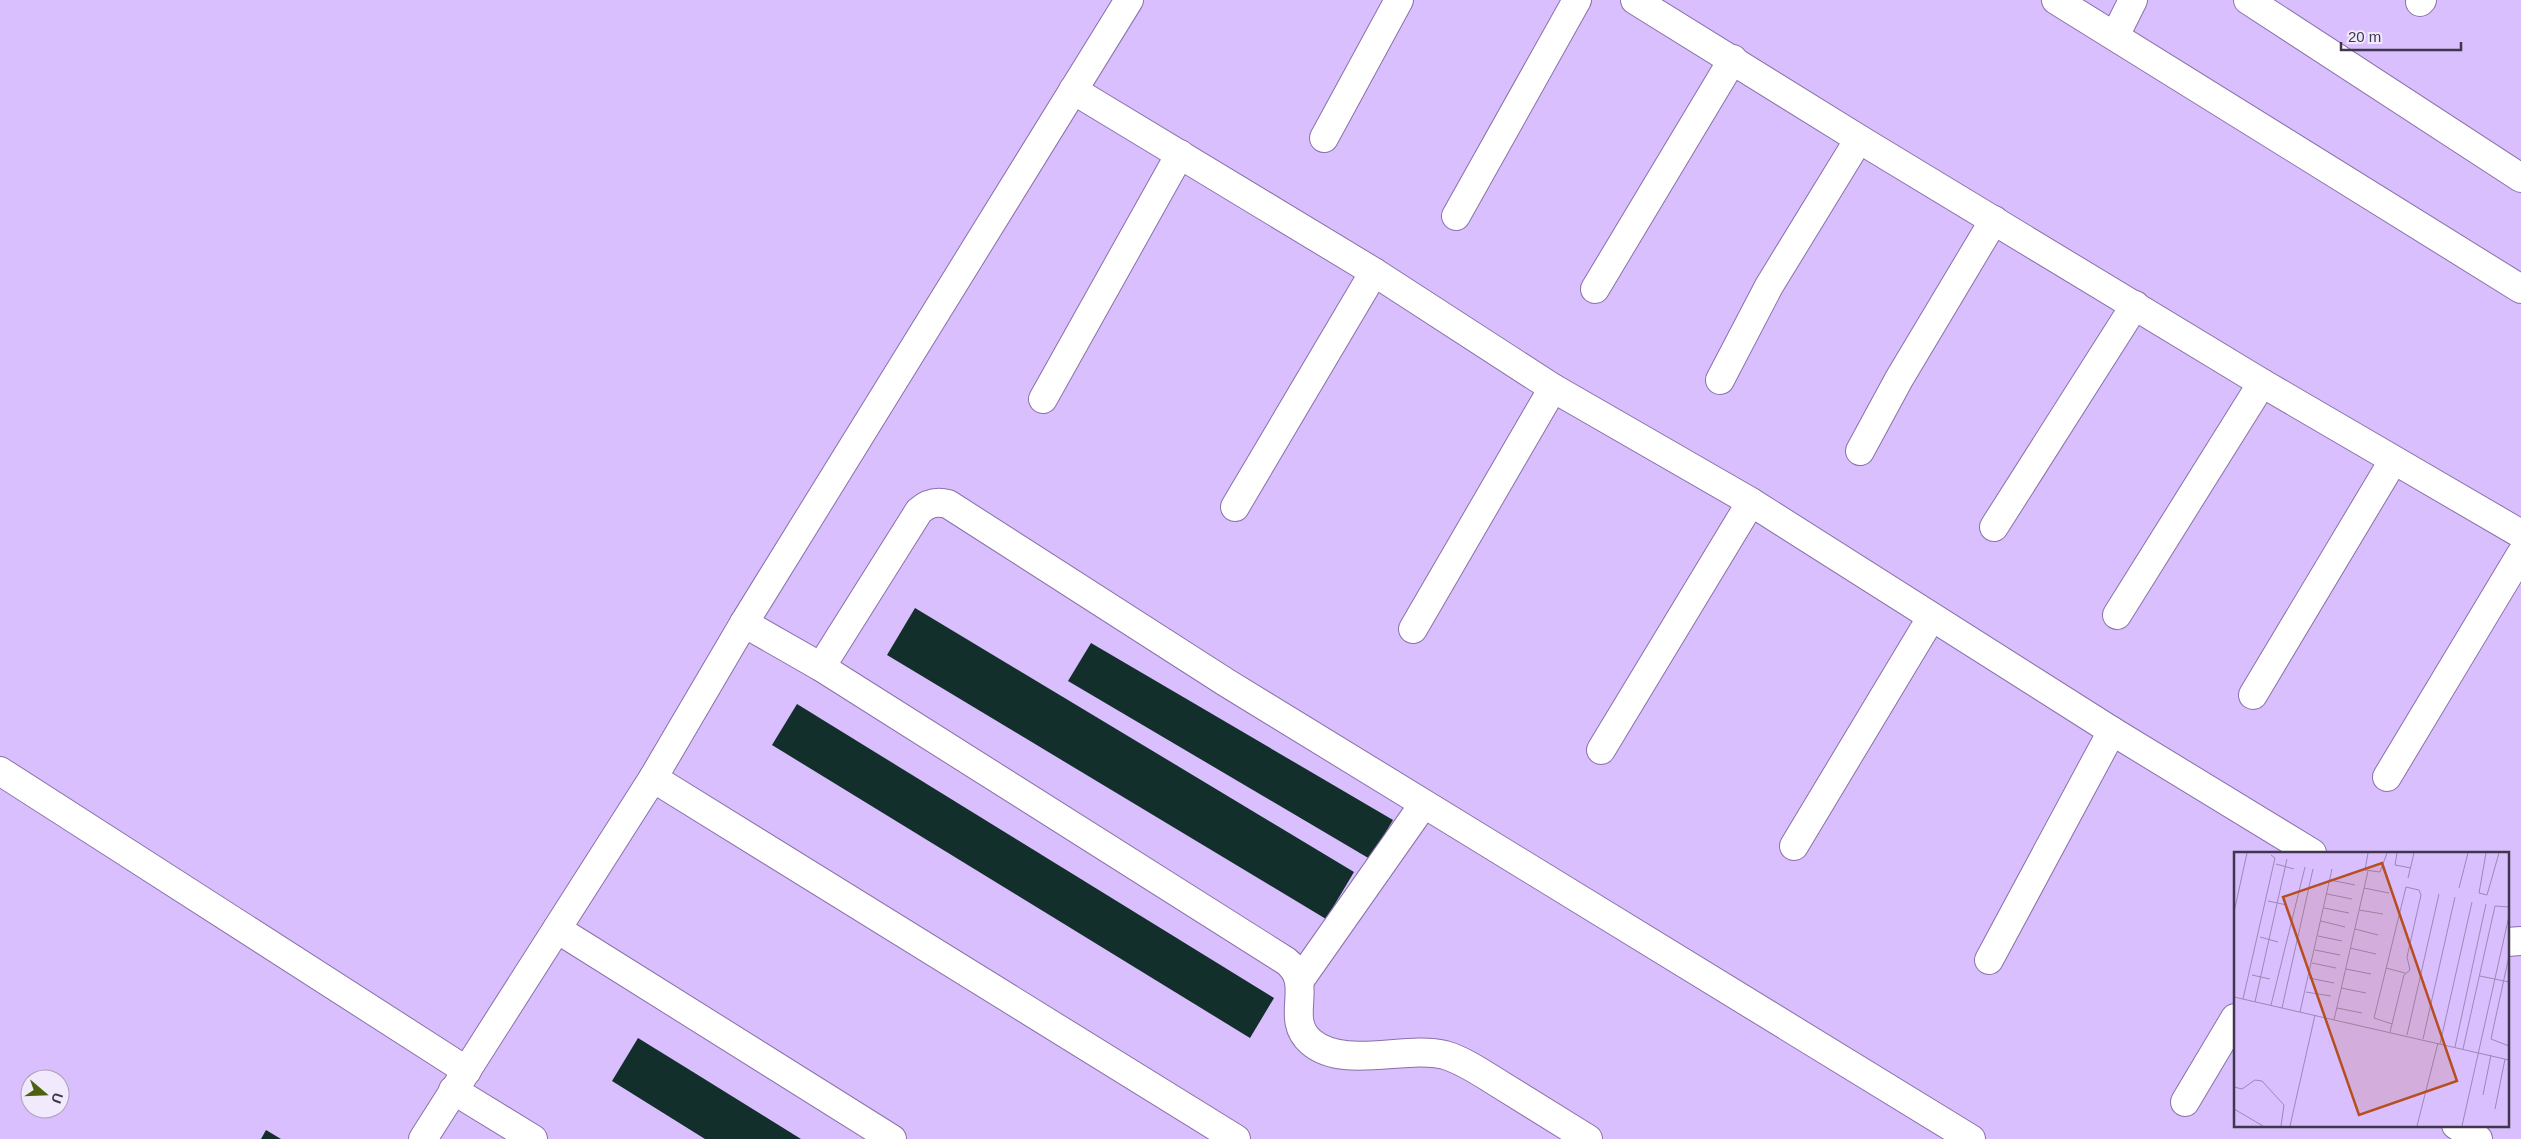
<svg xmlns="http://www.w3.org/2000/svg" width="2521" height="1139" font-family="Arial,sans-serif">
<rect width="100%" height="100%" fill="#d9bffd"/>
<g fill="#122f2b">
<polygon points="915,608 1354,872 1326,919 887,655"/>
<polygon points="1091,643 1393,820 1370,859 1068,681"/>
<polygon points="797,704 1274,998 1250,1038 772,745"/>
<polygon points="638,1038 685,1067 801,1139 705,1139 612,1081"/>
<polygon points="266,1130 281,1139 261,1139"/>
</g>
<g fill="none" stroke-linecap="round" stroke-linejoin="round">
<g stroke="#8971a9" stroke-width="30">
<g id="street">
<polyline points="1635,0 1859,139 2262,383 2521,534"/>
<polyline points="2056,0 2521,289"/>
<polyline points="2248,0 2521,178"/>
<polyline points="2420,2 2422,0"/>
<polyline points="2115,36 2133,0"/>
<polyline points="1073,90 1374,272 1553,388 1751,502 2112,731 2312,853"/>
<polyline points="1324,138 1399,0"/>
<polyline points="1456,216 1577,0"/>
<polyline points="1595,289 1733,59"/>
<polyline points="1720,380 1769,286 1859,139"/>
<polyline points="1043,399 1180,154"/>
<polyline points="1860,451 1899,379 1994,220"/>
<polyline points="1235,507 1374,272"/>
<polyline points="1994,527 2135,305"/>
<polyline points="2117,615 2262,383"/>
<path d="M 744,623 L 821,667 L 1286,961 C 1316,984 1283,1018 1311,1042 C 1344,1070 1406,1045 1445,1055 C 1465,1061 1483,1074 1501,1085 C 1530,1103 1559,1121 1588,1139"/>
<polyline points="1413,629 1553,388"/>
<path d="M 821,667 L 919,511 C 928,503 936,501 948,504 L 1227,683 L 1971,1139"/>
<polyline points="2253,695 2393,461"/>
<polyline points="1601,750 1751,502"/>
<polyline points="0,771 467,1071"/>
<polyline points="2387,777 2521,554"/>
<polyline points="653,778 1236,1139"/>
<polyline points="1794,846 1931,618"/>
<polyline points="557,929 892,1139"/>
<polyline points="2507,942 2521,941"/>
<polyline points="1989,960 2112,731"/>
<polyline points="1300,980 1423,805"/>
<polyline points="453,1090 533,1139"/>
<polyline points="2185,1102 2235,1018"/>
<polyline points="2456,1125 2478,1139"/>
<polyline points="423,1139 653,778 744,623 1129,0"/>
</g>
</g>
<use href="#street" stroke="#fff" stroke-width="28"/>
</g>
<g transform="translate(2234 852)">
<rect width="275" height="275" fill="#d9bffd"/>
<path fill="none" stroke="#9c88b7" stroke-width="1" d="M 134,1 L 131,18 L 146,20 L 153,1M 163,1 L 161,13 L 177,16M 252,1 L 245,41 L 253,43 L 265,1M 42,12 L 60,17M 174,26 L 180,1M 96,28 L 121,33M 130,36 L 155,41M 225,36 L 234,1M 93,42 L 118,47M 34,49 L 53,53M 90,56 L 115,61M 125,58 L 149,62M 0,60 L 13,1M 87,69 L 111,75M 121,77 L 144,83M 84,84 L 108,89M 26,85 L 44,90M 116,96 L 142,102M 81,98 L 106,103M 275,104 L 257,187 L 275,194M 78,111 L 102,116M 152,116 L 171,121M 112,117 L 137,122M 18,123 L 36,127M 246,124 L 275,130M 75,126 L 100,131M 107,136 L 132,141M 72,140 L 97,144M 0,145 L 275,208M 9,147 L 41,6 L 37,3M 21,150 L 53,7M 37,153 L 71,15M 48,156 L 79,17M 103,156 L 128,161M 66,160 L 98,17M 100,168 L 134,19M 156,180 L 170,123 L 176,118 L 173,105 L 187,43 L 185,38 L 172,35 L 140,166 L 158,172M 173,183 L 205,42M 189,187 L 221,45M 206,192 L 238,50M 221,195 L 252,52M 229,197 L 261,54 L 275,55M 0,235 L 8,237 L 21,228 L 28,229 L 50,253 L 47,274M 249,243 L 257,203M 0,257 L 29,274M 261,257 L 271,207M 56,274 L 81,163M 183,274 L 204,191M 228,274 L 275,64"/>
<path fill="#b64e20" fill-opacity="0.15" stroke="#b64e20" stroke-width="2.5" d="M 148,11 L 223,229 L 125,263 L 49,45 Z"/>
<rect width="275" height="275" fill="none" stroke="#40364e" stroke-width="2.5"/>
</g>
<g transform="translate(45 1094) rotate(109)"><circle r="24" fill="#f1eafd" stroke="#aaa2b7"/>
<path d="M0-4L9 19L0 12L-9 19Z" fill="#4d620d"/>
<text y="-8" font-size="14" font-weight="bold" text-anchor="middle" fill="#40364e">U</text>
</g>
<path d="M2341 42v8h120v-8" fill="none" stroke="#40364e" stroke-width="2.5"/>
<text x="2348" y="42" font-size="15" fill="#40364e" stroke="#f1eafd" stroke-width="4" paint-order="stroke">20 m</text>
</svg>
